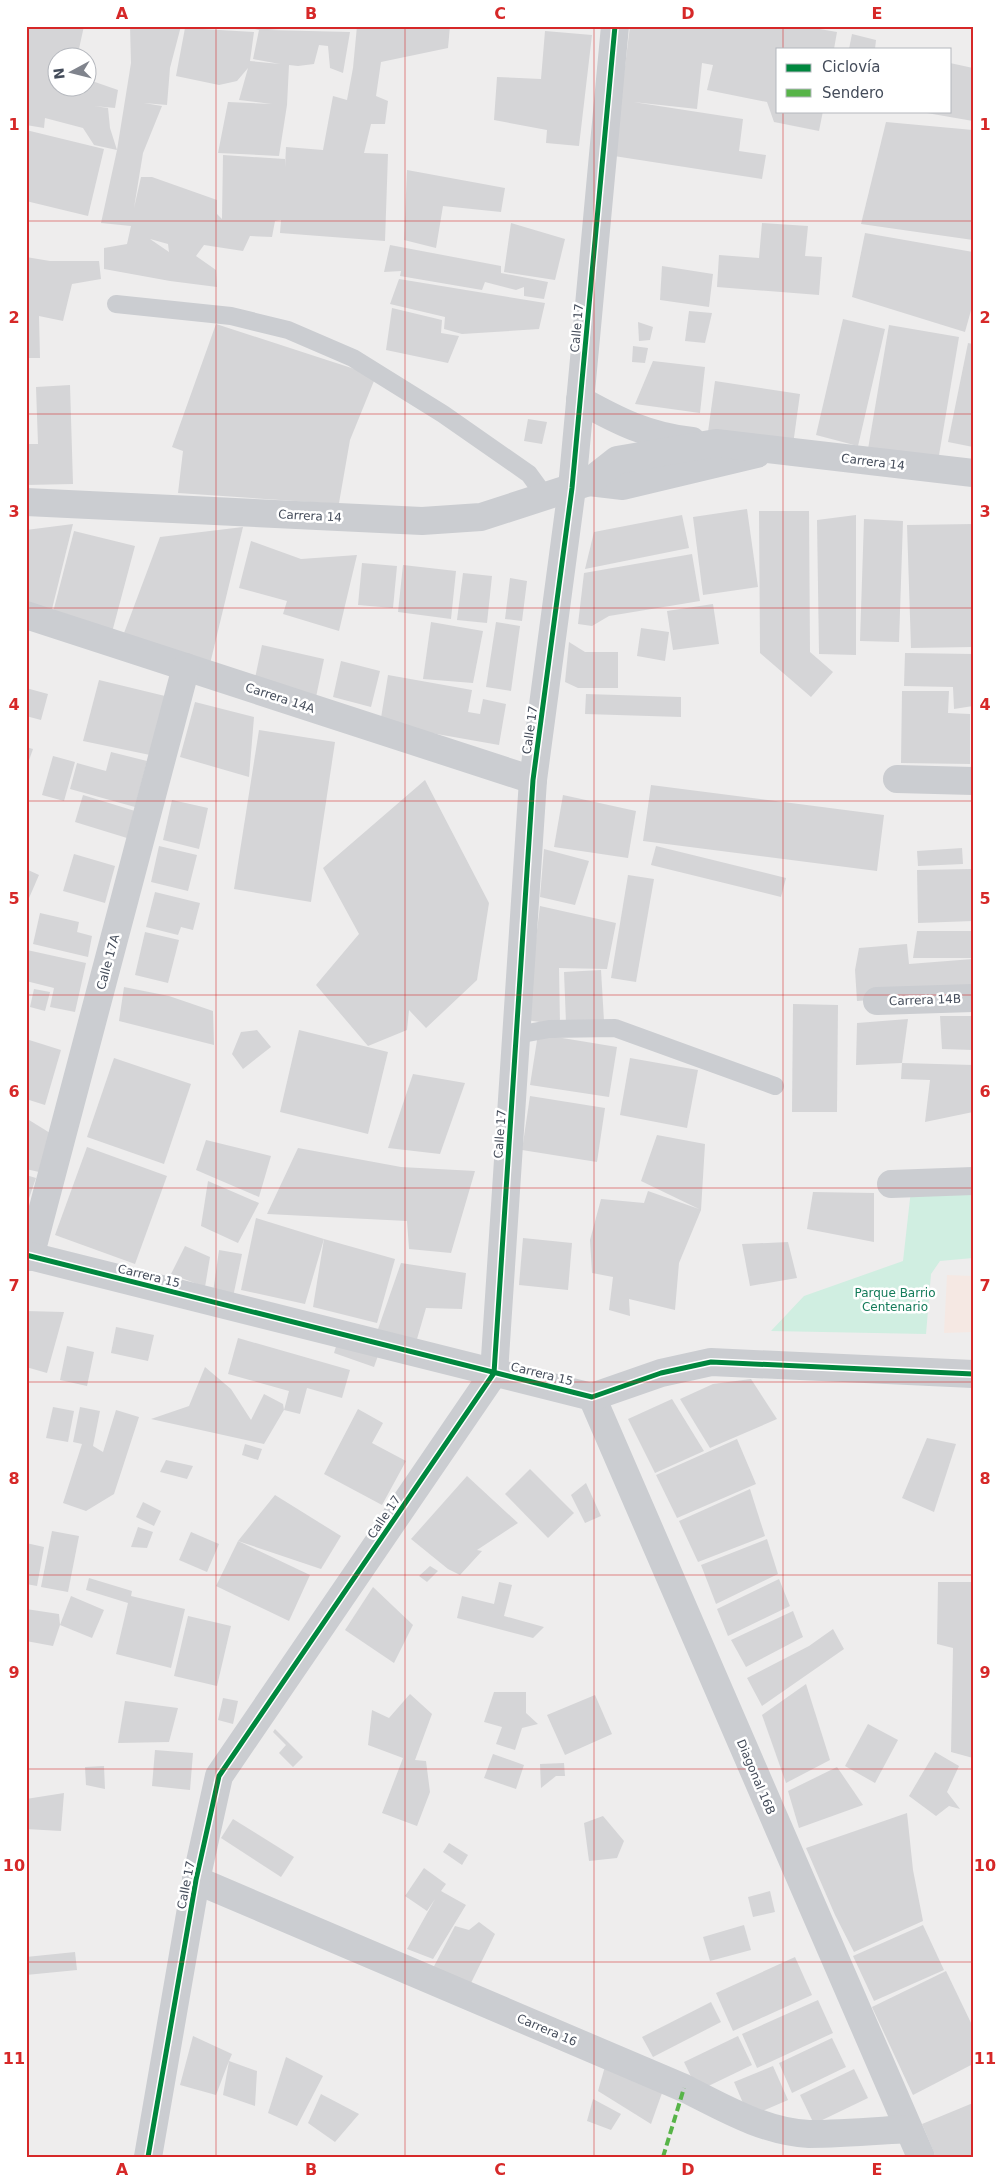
<svg xmlns="http://www.w3.org/2000/svg" width="999" height="2183" font-family="'DejaVu Sans',sans-serif">
<rect width="100%" height="100%" fill="#eeeded"/>
<polygon fill="#f5e8e3" points="947,1275 973,1276 973,1332 944,1333"/>
<polygon fill="#d0eee1" points="973,1187 973,1258 940,1261 931,1274 926,1334 771,1331 804,1296 903,1261 911,1190"/>
<g fill="#d5d5d7" fill-rule="evenodd">
<path d="M 26,26 L 84,26 L 77,58 L 58,58 L 58,88 L 88,88 L 88,65 L 91,64 L 92,81 L 118,90 L 115,108 L 94,106 L 108,108 L 110,128 L 117,150 L 131,63 L 130,26 L 181,26 L 170,68 L 167,105 L 144,103 L 162,106 L 143,153 L 134,208 L 141,177 L 152,177 L 217,200 L 217,214 L 222,219 L 223,155 L 285,159 L 285,167 L 286,147 L 323,150 L 333,96 L 347,100 L 353,68 L 357,26 L 450,26 L 448,48 L 381,62 L 376,96 L 388,101 L 385,124 L 371,124 L 364,153 L 388,154 L 385,241 L 280,233 L 281,220 L 275,221 L 272,237 L 250,236 L 243,251 L 204,245 L 196,256 L 216,270 L 217,287 L 170,281 L 104,269 L 104,248 L 127,244 L 131,226 L 101,223 L 117,150 L 94,145 L 83,128 L 45,118 L 44,128 L 26,125 ZM 150,239 L 168,244 L 169,252 Z"/>
<polygon points="243,26 282,26 281,29 268,30 350,32 343,73 330,68 328,46 319,45 314,64 298,66 289,65 287,105 279,156 218,153 228,102 272,104 239,100 248,68 237,81 219,85 176,76 185,28 254,32 250,61 280,64 253,59 259,30"/>
<polygon points="630,26 802,26 837,32 834,49 778,49 778,111 823,111 819,131 774,122 767,102 707,90 713,65 702,63 697,109 633,102 743,119 739,151 766,155 762,179 614,156"/>
<polygon points="545,31 592,35 579,146 546,143 547,130 494,120 497,77 541,79"/>
<polygon points="852,34 876,40 875,49 849,49"/>
<polygon points="950,63 973,68 973,121 921,112 950,111"/>
<polygon points="886,122 973,130 973,240 861,224"/>
<polygon points="26,130 104,149 88,216 26,201"/>
<polygon points="407,170 505,188 501,212 443,206 436,248 404,240"/>
<polygon points="511,223 565,239 555,280 504,272"/>
<polygon points="762,223 808,226 805,256 822,257 819,295 717,287 719,255 759,258"/>
<polygon points="865,233 973,252 973,303 965,332 852,297"/>
<polygon points="390,245 501,266 501,273 548,282 544,299 524,296 524,287 516,290 485,282 482,290 400,276 401,271 384,272"/>
<polygon points="26,257 50,261 99,261 101,279 72,284 63,321 39,316 40,358 26,358"/>
<polygon points="662,266 713,274 709,307 660,300"/>
<polygon points="399,279 545,303 539,329 462,334 444,329 445,317 390,304"/>
<polygon points="392,308 442,320 441,333 459,336 448,363 386,350"/>
<polygon points="689,311 712,313 705,343 685,341"/>
<polygon points="843,319 885,329 858,446 816,435"/>
<polygon points="638,322 653,327 650,340 639,341"/>
<polygon points="216,324 376,376 350,440 339,503 325,503 178,493 183,451 172,447"/>
<polygon points="889,325 959,337 938,461 868,449"/>
<polygon points="968,343 973,344 973,447 948,442"/>
<polygon points="633,346 648,348 645,363 632,362"/>
<polygon points="653,361 705,367 700,413 635,404"/>
<polygon points="715,381 800,394 792,452 707,439"/>
<polygon points="70,385 73,484 26,485 26,444 38,444 36,387"/>
<polygon points="528,419 547,422 542,444 524,441"/>
<polygon points="747,509 758,587 703,595 693,517"/>
<polygon points="759,511 809,511 810,652 833,672 811,697 760,653"/>
<polygon points="682,515 689,548 585,569 594,532"/>
<polygon points="856,515 856,655 819,654 817,520"/>
<polygon points="864,519 903,521 899,642 860,641"/>
<polygon points="73,524 51,613 26,606 26,530"/>
<polygon points="973,524 973,647 911,648 907,525"/>
<polygon points="243,527 210,664 121,641 160,537"/>
<polygon points="74,531 135,546 111,636 51,620"/>
<polygon points="251,541 301,559 357,555 339,631 283,614 287,601 239,588"/>
<polygon points="692,554 700,601 609,616 592,626 578,624 584,573"/>
<polygon points="362,563 397,566 393,608 358,605"/>
<polygon points="403,565 456,571 451,619 398,612"/>
<polygon points="463,573 492,576 487,623 457,620"/>
<polygon points="510,578 527,581 522,621 505,619"/>
<polygon points="713,604 719,644 673,650 667,611"/>
<polygon points="431,622 483,631 473,683 423,679"/>
<polygon points="496,622 520,626 511,691 486,687"/>
<polygon points="641,628 669,632 665,661 637,656"/>
<polygon points="569,642 585,652 618,652 618,688 578,688 565,682"/>
<polygon points="262,645 324,659 316,697 254,683"/>
<polygon points="905,653 973,654 973,706 954,709 953,687 904,686"/>
<polygon points="341,661 380,671 371,707 333,697"/>
<polygon points="388,675 472,690 468,712 480,714 483,699 506,704 499,745 380,724"/>
<polygon points="99,680 165,696 150,755 83,741"/>
<polygon points="26,688 48,694 41,720 26,716"/>
<polygon points="902,691 949,691 948,713 970,714 970,764 901,763"/>
<polygon points="586,694 681,697 681,717 585,714"/>
<polygon points="195,702 254,717 249,777 180,757"/>
<polygon points="259,730 335,742 311,902 234,889"/>
<polygon points="26,747 33,749 27,766 26,766"/>
<polygon points="111,752 147,761 135,807 70,789 77,763 106,771"/>
<polygon points="53,756 75,762 64,801 42,795"/>
<polygon points="425,780 489,903 477,980 426,1028 409,1010 407,1030 368,1046 316,985 359,934 323,868"/>
<polygon points="651,785 884,815 877,871 643,841"/>
<polygon points="83,795 135,811 127,838 75,822"/>
<polygon points="563,795 636,811 628,858 554,847"/>
<polygon points="172,800 208,808 199,849 163,840"/>
<polygon points="159,846 197,855 188,891 151,882"/>
<polygon points="656,846 786,878 781,897 651,865"/>
<polygon points="962,848 963,864 918,866 917,851"/>
<polygon points="544,849 589,861 575,905 540,897"/>
<polygon points="74,854 115,866 105,903 63,891"/>
<polygon points="26,869 39,875 26,905"/>
<polygon points="973,869 973,921 918,923 917,870"/>
<polygon points="628,875 654,879 636,982 611,978"/>
<polygon points="155,892 200,903 193,930 181,927 178,935 146,927"/>
<polygon points="540,906 616,923 607,969 559,968 560,1025 526,1020"/>
<polygon points="40,913 79,922 77,932 92,936 88,957 33,944"/>
<polygon points="917,931 973,931 973,958 913,958"/>
<polygon points="145,932 179,940 168,983 135,975"/>
<polygon points="907,944 909,964 973,959 973,992 857,1001 855,970 859,948"/>
<polygon points="27,950 86,963 75,1012 50,1007 54,988 26,981"/>
<polygon points="601,970 604,1021 566,1023 564,972"/>
<polygon points="124,987 169,996 213,1011 214,1045 119,1021"/>
<polygon points="34,989 50,992 45,1011 30,1007"/>
<polygon points="793,1004 838,1005 837,1112 792,1112"/>
<polygon points="940,1016 973,1016 973,1050 942,1049"/>
<polygon points="908,1019 902,1063 856,1065 857,1023"/>
<polygon points="257,1030 271,1047 243,1069 232,1054 241,1032"/>
<polygon points="299,1030 388,1052 368,1134 280,1112"/>
<polygon points="538,1034 617,1047 609,1097 530,1085"/>
<polygon points="26,1039 61,1050 45,1105 26,1099"/>
<polygon points="114,1058 191,1084 164,1164 87,1137"/>
<polygon points="630,1058 698,1070 687,1128 620,1115"/>
<polygon points="902,1063 973,1065 973,1112 925,1122 930,1080 901,1079"/>
<polygon points="413,1074 465,1083 440,1154 388,1148"/>
<polygon points="530,1096 605,1108 597,1162 522,1150"/>
<polygon points="29,1120 50,1133 39,1172 26,1169 26,1124"/>
<polygon points="657,1135 705,1144 701,1210 679,1263 675,1310 629,1299 630,1316 609,1310 613,1277 592,1273 590,1240 601,1199 644,1203 648,1191 699,1209 641,1181"/>
<polygon points="206,1140 271,1156 259,1197 196,1170"/>
<polygon points="87,1147 167,1176 135,1264 55,1235"/>
<polygon points="298,1148 401,1167 475,1171 451,1253 409,1249 407,1221 267,1214"/>
<polygon points="26,1175 36,1178 27,1204 26,1204"/>
<polygon points="208,1181 259,1203 238,1243 201,1226"/>
<polygon points="813,1192 874,1193 874,1242 807,1229"/>
<polygon points="256,1218 324,1239 305,1304 241,1290"/>
<polygon points="523,1238 572,1243 568,1290 519,1285"/>
<polygon points="324,1239 395,1259 377,1323 313,1307"/>
<polygon points="788,1242 797,1278 750,1286 742,1244"/>
<polygon points="185,1246 210,1257 205,1287 171,1274"/>
<polygon points="219,1250 242,1254 233,1297 213,1293"/>
<polygon points="401,1263 466,1273 462,1309 426,1308 417,1339 377,1332"/>
<polygon points="26,1311 64,1312 47,1373 26,1367"/>
<polygon points="116,1327 154,1335 148,1361 111,1353"/>
<polygon points="339,1337 380,1350 374,1367 334,1353"/>
<polygon points="238,1338 350,1370 342,1398 307,1388 300,1414 284,1410 264,1444 151,1419 189,1406 205,1367 231,1389 251,1420 264,1394 283,1404 284,1410 289,1391 228,1374"/>
<polygon points="67,1346 94,1352 87,1386 60,1380"/>
<polygon points="751,1379 777,1419 710,1448 680,1399 713,1384"/>
<polygon points="672,1399 704,1451 655,1473 628,1419"/>
<polygon points="53,1407 74,1411 68,1442 46,1438"/>
<polygon points="80,1407 100,1411 93,1446 103,1452 116,1410 139,1417 114,1494 86,1511 63,1503 82,1444 73,1442"/>
<polygon points="358,1409 383,1423 372,1443 406,1461 382,1505 324,1474"/>
<polygon points="927,1438 956,1444 934,1512 902,1498"/>
<polygon points="737,1439 756,1484 677,1518 656,1475"/>
<polygon points="245,1444 262,1449 258,1460 242,1455"/>
<polygon points="166,1460 193,1466 187,1479 160,1472"/>
<polygon points="530,1469 574,1513 548,1538 505,1494"/>
<polygon points="467,1476 518,1523 477,1550 482,1551 460,1575 448,1569 411,1539"/>
<polygon points="586,1483 601,1516 585,1523 571,1495"/>
<polygon points="750,1489 765,1536 698,1562 679,1521"/>
<polygon points="275,1495 341,1536 321,1569 238,1541"/>
<polygon points="143,1502 161,1511 154,1526 136,1517"/>
<polygon points="138,1527 153,1532 147,1548 131,1547"/>
<polygon points="52,1531 79,1536 68,1592 41,1587"/>
<polygon points="191,1532 219,1544 207,1572 179,1560"/>
<polygon points="767,1539 778,1574 716,1604 701,1565"/>
<polygon points="238,1541 310,1575 289,1621 216,1586"/>
<polygon points="26,1543 44,1547 37,1586 26,1584"/>
<polygon points="430,1566 438,1571 427,1582 419,1576"/>
<polygon points="89,1578 132,1591 131,1596 185,1609 171,1668 116,1654 128,1603 86,1590"/>
<polygon points="779,1579 790,1606 728,1636 717,1609"/>
<polygon points="499,1582 512,1585 504,1616 544,1627 533,1638 457,1618 462,1596 494,1604"/>
<polygon points="938,1582 973,1582 973,1758 951,1752 953,1648 937,1644"/>
<polygon points="373,1587 413,1625 394,1663 345,1630"/>
<polygon points="71,1596 104,1610 92,1638 60,1625"/>
<polygon points="26,1609 59,1614 60,1625 53,1646 26,1641"/>
<polygon points="793,1611 803,1637 746,1667 731,1640"/>
<polygon points="188,1616 231,1626 217,1686 174,1676"/>
<polygon points="833,1629 844,1649 762,1706 747,1678 809,1646"/>
<polygon points="806,1684 830,1760 786,1783 762,1715"/>
<polygon points="494,1692 526,1692 526,1713 538,1724 522,1728 515,1750 496,1744 502,1727 484,1722"/>
<polygon points="410,1694 432,1714 415,1760 426,1761 430,1792 417,1826 382,1813 403,1758 368,1745 372,1710 389,1718"/>
<polygon points="595,1695 612,1734 565,1755 547,1715"/>
<polygon points="223,1698 238,1701 233,1724 218,1720"/>
<polygon points="125,1701 178,1708 169,1742 118,1743"/>
<polygon points="868,1724 898,1740 875,1783 845,1766"/>
<polygon points="275,1729 303,1757 293,1767 279,1753 286,1745 273,1732"/>
<polygon points="155,1750 193,1753 190,1790 152,1786"/>
<polygon points="935,1752 959,1766 947,1792 960,1809 949,1806 936,1816 909,1796"/>
<polygon points="493,1754 524,1765 516,1789 484,1778"/>
<polygon points="564,1763 565,1776 556,1776 541,1788 540,1764"/>
<polygon points="104,1766 105,1789 86,1785 85,1767"/>
<polygon points="837,1767 863,1805 799,1828 788,1791"/>
<polygon points="64,1793 61,1831 26,1829 26,1799"/>
<polygon points="907,1813 913,1870 923,1921 854,1952 835,1915 806,1848"/>
<polygon points="603,1816 624,1841 617,1858 589,1861 584,1823"/>
<polygon points="233,1819 294,1857 281,1877 221,1838"/>
<polygon points="449,1843 468,1855 462,1865 443,1852"/>
<polygon points="424,1868 446,1884 441,1891 466,1905 433,1959 407,1949 435,1899 427,1911 405,1896"/>
<polygon points="770,1891 775,1912 753,1917 748,1897"/>
<polygon points="479,1922 495,1934 471,1983 432,1970 455,1926 469,1930"/>
<polygon points="744,1925 751,1950 710,1961 703,1937"/>
<polygon points="923,1925 944,1970 874,2001 853,1956"/>
<polygon points="75,1952 77,1970 26,1975 26,1957"/>
<polygon points="795,1957 812,1995 733,2031 716,1993"/>
<polygon points="946,1971 973,2027 973,2064 913,2095 872,2007"/>
<polygon points="818,2000 833,2033 757,2068 742,2034"/>
<polygon points="711,2002 721,2022 653,2057 642,2037"/>
<polygon points="193,2036 232,2054 229,2061 257,2071 255,2106 223,2095 229,2061 216,2095 180,2085"/>
<polygon points="738,2036 752,2065 698,2091 684,2062"/>
<polygon points="832,2038 846,2067 792,2093 779,2063"/>
<polygon points="286,2057 323,2076 297,2126 268,2113"/>
<polygon points="606,2063 662,2093 651,2124 598,2091"/>
<polygon points="773,2066 788,2100 749,2117 734,2082"/>
<polygon points="854,2069 868,2098 814,2124 800,2095"/>
<polygon points="321,2094 359,2114 335,2142 308,2123"/>
<polygon points="593,2099 621,2114 611,2130 587,2121"/>
<polygon points="973,2103 973,2157 936,2157 922,2124"/>
</g>
<g fill="none" stroke-linecap="round" stroke-linejoin="round">
<g stroke="#cbcdd1" stroke-width="18">
<polyline points="116,304 231,316 288,330 353,358 443,414 529,474 545,496"/>
<polyline points="517,1035 549,1029 615,1028 775,1086"/>
</g>
<g stroke="#cbcdd1" stroke-width="28">
<polyline points="26,615 533,780"/>
<polyline points="897,779 973,781"/>
<polyline points="877,1001 973,998"/>
<polyline points="891,1184 973,1181"/>
<polyline points="30,1257 186,667"/>
<polyline points="592,1397 921,2157"/>
<path d="M 196,1880 L 684,2088 C 722,2107 764,2132 809,2134 C 842,2134 875,2131 908,2129"/>
<polyline points="148,2157 196,1880 219,1776 494,1373 533,780 572,488 615,26"/>
</g>
<g stroke="#cbcdd1" stroke-width="28">
<path d="M 580,400 C 618,421 647,436 692,441"/>
<polyline points="589,482 623,486 757,454"/>
<polyline points="26,502 422,521 481,517 589,482 617,460 716,443 973,473"/>
<polyline points="26,1255 592,1397 661,1373 711,1362 973,1374"/>
</g>
<polyline stroke="#57b448" stroke-width="4" stroke-dasharray="8 4" stroke-linecap="butt" points="663,2157 684,2088"/>
<g stroke="#fff" stroke-width="8">
<g id="cycleway">
<polyline points="26,1255 592,1397 661,1373 711,1362 973,1374"/>
<polyline points="148,2157 196,1880 219,1776 494,1373 533,780 572,488 615,26"/>
</g>
</g>
<use href="#cycleway" stroke="#00873e" stroke-width="5"/>
</g>
<path fill="none" stroke="#d62828" stroke-width="1" stroke-opacity="0.55" d="M 216,26 L 216,2157M 405,26 L 405,2157M 594,26 L 594,2157M 783,26 L 783,49M 783,111 L 783,2157M 26,221 L 973,221M 26,414 L 973,414M 26,608 L 973,608M 26,801 L 973,801M 26,995 L 973,995M 26,1188 L 973,1188M 26,1382 L 973,1382M 26,1575 L 973,1575M 26,1769 L 973,1769M 26,1962 L 973,1962"/>
<g text-anchor="middle" dominant-baseline="central" stroke-width="5" stroke-linejoin="round" paint-order="stroke">
<g font-size="12" fill="#444c5a" stroke="#fff">
<text transform="translate(577 328) rotate(-85)">Calle 17</text>
<text transform="translate(873 462) rotate(7)">Carrera 14</text>
<text transform="translate(310 516) rotate(3)">Carrera 14</text>
<text transform="translate(280 698) rotate(18)">Carrera 14A</text>
<text transform="translate(530 730) rotate(-82)">Calle 17</text>
<text transform="translate(108 962) rotate(-75)">Calle 17A</text>
<text transform="translate(925 1000) rotate(-2)">Carrera 14B</text>
<text transform="translate(500 1134) rotate(-86)">Calle 17</text>
<text transform="translate(149 1276) rotate(14)">Carrera 15</text>
<text transform="translate(542 1374) rotate(14)">Carrera 15</text>
<text transform="translate(384 1517) rotate(-56)">Calle 17</text>
<text transform="translate(756 1777) rotate(67)">Diagonal 16B</text>
<text transform="translate(186 1885) rotate(-79)">Calle 17</text>
<text transform="translate(547 2030) rotate(23)">Carrera 16</text>
</g>
<g font-size="12" fill="#147c5a" stroke="#fff">
<text x="895" y="1293">Parque Barrio<tspan x="895" dy="14">Centenario</tspan></text>
</g>
</g>
<rect width="999" height="2183" fill="none" stroke="#ffffff" stroke-width="55"/>
<rect x="776" y="48" width="175" height="65" fill="#ffffff" stroke="#b4b7bd"/>
<rect x="786" y="64" width="25" height="8" fill="#00873e" stroke="#b4b7bd"/>
<text x="822" y="72" font-size="15" fill="#444c5a">Ciclovía</text>
<rect x="786" y="89" width="25" height="8" fill="#57b448" stroke="#b4b7bd"/>
<text x="822" y="98" font-size="15" fill="#444c5a">Sendero</text>
<g transform="translate(72 72) rotate(263)"><circle r="24" fill="#ffffff" stroke="#b4b7bd"/>
<path d="M0-4L9 19L0 12L-9 19Z" fill="#80848d"/>
<text y="-8" font-size="14" font-weight="bold" text-anchor="middle" fill="#444c5a">N</text>
</g>
<rect x="28" y="28" width="944" height="2128" fill="none" stroke="#d62828" stroke-width="2"/>
<g font-size="16" text-anchor="middle" font-weight="bold" fill="#d62828">
<text x="122" y="19">A</text>
<text x="311" y="19">B</text>
<text x="500" y="19">C</text>
<text x="688" y="19">D</text>
<text x="877" y="19">E</text>
<text x="14" y="130">1</text>
<text x="985" y="130">1</text>
<text x="14" y="323">2</text>
<text x="985" y="323">2</text>
<text x="14" y="517">3</text>
<text x="985" y="517">3</text>
<text x="14" y="710">4</text>
<text x="985" y="710">4</text>
<text x="14" y="904">5</text>
<text x="985" y="904">5</text>
<text x="14" y="1097">6</text>
<text x="985" y="1097">6</text>
<text x="14" y="1291">7</text>
<text x="985" y="1291">7</text>
<text x="14" y="1484">8</text>
<text x="985" y="1484">8</text>
<text x="14" y="1678">9</text>
<text x="985" y="1678">9</text>
<text x="14" y="1871">10</text>
<text x="985" y="1871">10</text>
<text x="14" y="2064">11</text>
<text x="985" y="2064">11</text>
<text x="122" y="2175">A</text>
<text x="311" y="2175">B</text>
<text x="500" y="2175">C</text>
<text x="688" y="2175">D</text>
<text x="877" y="2175">E</text>
</g>
</svg>
